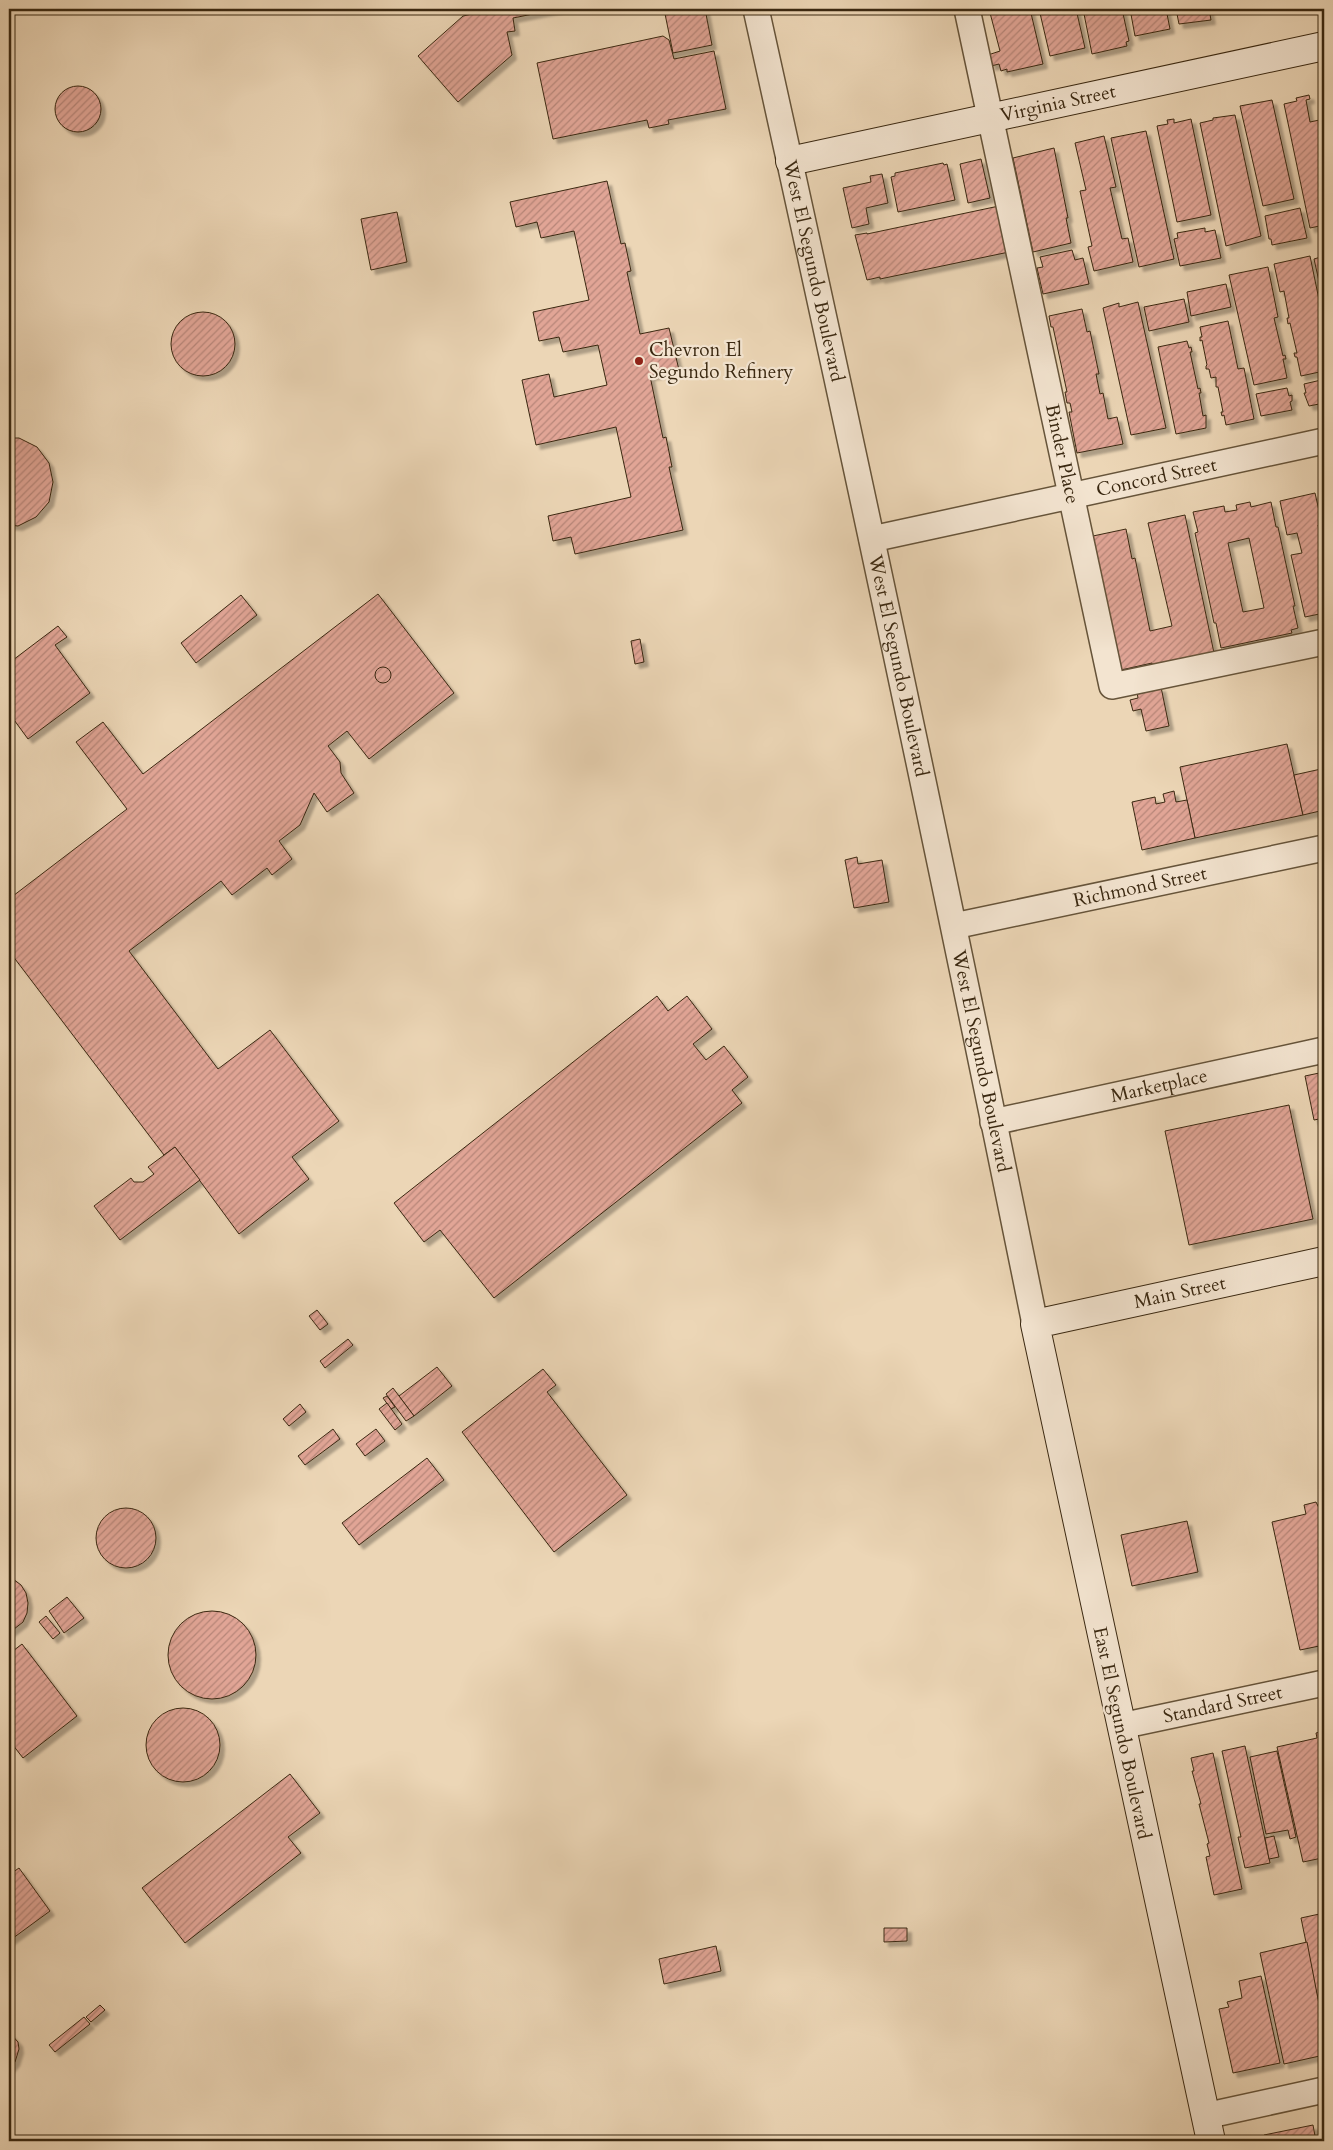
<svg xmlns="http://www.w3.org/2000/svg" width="1333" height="2150" font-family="Cardo,serif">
<defs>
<pattern id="building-hatch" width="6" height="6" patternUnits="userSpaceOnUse" patternTransform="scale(1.25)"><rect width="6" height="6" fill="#e1a596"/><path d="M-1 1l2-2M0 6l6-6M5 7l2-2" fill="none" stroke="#b78679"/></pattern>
<filter id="shadow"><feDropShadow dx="4.5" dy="4.5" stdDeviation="1" flood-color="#0004"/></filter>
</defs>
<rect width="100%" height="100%" fill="#ecd6b6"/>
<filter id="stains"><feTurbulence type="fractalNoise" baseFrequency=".004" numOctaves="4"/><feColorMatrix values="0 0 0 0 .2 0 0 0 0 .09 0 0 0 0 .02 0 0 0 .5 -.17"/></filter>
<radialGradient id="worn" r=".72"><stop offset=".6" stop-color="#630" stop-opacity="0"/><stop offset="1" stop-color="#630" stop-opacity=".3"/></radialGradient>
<g fill="url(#building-hatch)" stroke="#3a2811" fill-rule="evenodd" filter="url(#shadow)">
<polygon points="480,9 558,9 513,18 515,31 507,32 512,55 458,102 418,56 463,16 481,12"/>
<polygon points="664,9 705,9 712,45 673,53"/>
<polygon points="989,9 1030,9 1043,64 1007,72 1007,69 1001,71 999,64 991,66 988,55 1000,51"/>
<polygon points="1039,9 1076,9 1085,48 1050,56"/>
<polygon points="1083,9 1122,9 1129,41 1126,42 1127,46 1092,54"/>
<polygon points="1130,9 1166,9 1170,29 1135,36"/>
<polygon points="1176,9 1209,9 1211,20 1179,24"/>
<polygon points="663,36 669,40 674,59 714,51 726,109 668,120 669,124 649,128 647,120 553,139 537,63"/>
<circle cx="78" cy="109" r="23"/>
<polygon points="1309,95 1310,99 1306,100 1310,122 1324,119 1324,225 1310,228 1284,104 1297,101 1296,98"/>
<polygon points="1272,100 1294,199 1263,206 1240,106"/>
<polygon points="1235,115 1261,236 1226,246 1200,123 1213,120 1213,118"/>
<polygon points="1174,119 1174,123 1191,119 1211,215 1177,222 1157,126 1168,124 1167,120"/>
<polygon points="1146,131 1174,259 1139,267 1111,138"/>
<polygon points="1104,136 1116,187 1110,188 1122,239 1128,238 1133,262 1094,271 1088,247 1092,246 1080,191 1086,190 1075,143"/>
<polygon points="1054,148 1068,218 1066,218 1071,243 1033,252 1013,158"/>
<polygon points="981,159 990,198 968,203 960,164"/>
<polygon points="943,163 944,165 947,164 955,200 898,212 891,177 895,176 895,173"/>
<polygon points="882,174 888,203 866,208 869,224 852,228 843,188 871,182 870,176"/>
<polygon points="607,181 621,244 625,243 631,271 627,272 640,334 669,328 679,370 650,376 663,438 666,437 672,467 669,467 683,530 575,554 571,537 553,541 548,516 631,497 616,427 536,445 522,380 549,374 554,397 607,385 598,345 563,352 559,337 539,341 533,312 589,300 574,231 541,238 537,222 516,227 510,202"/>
<polygon points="999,206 1009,252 880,279 880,277 867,280 855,235 867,233 867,234"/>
<polygon points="1300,208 1307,238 1272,245 1271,239 1269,239 1265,216"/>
<polygon points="397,212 407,262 371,270 361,219"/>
<polygon points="1205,228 1205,232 1215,230 1221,258 1180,266 1174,239 1178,238 1177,233"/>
<polygon points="1072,250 1075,260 1083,258 1089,284 1043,294 1037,268 1043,267 1040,257"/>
<polygon points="1310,256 1324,324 1324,371 1301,376 1297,357 1295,357 1294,353 1297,353 1290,323 1288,324 1287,318 1289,318 1284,291 1280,292 1274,264"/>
<polygon points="1324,256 1324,304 1314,259"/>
<polygon points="1268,267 1278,317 1274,318 1283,356 1285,355 1286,359 1283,359 1287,378 1254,385 1229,275"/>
<polygon points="1226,284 1231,307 1191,316 1187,292"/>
<polygon points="1184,299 1189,322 1149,331 1144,307"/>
<polygon points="1138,302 1166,428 1131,435 1103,308 1119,303 1119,307"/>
<polygon points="1082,309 1087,332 1090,331 1099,374 1096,374 1100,394 1103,393 1108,419 1117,417 1123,444 1077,453 1069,412 1072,412 1070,403 1067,403 1065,392 1067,392 1053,327 1051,327 1049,316"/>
<circle cx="203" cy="344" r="32"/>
<polygon points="1228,321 1238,369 1244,368 1254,419 1226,425 1224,415 1222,416 1221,412 1223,412 1218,387 1216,387 1216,377 1211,378 1209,369 1206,369 1206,366 1207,365 1202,340 1200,341 1200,337 1202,337 1200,327"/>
<polygon points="1187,341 1189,348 1191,347 1192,352 1190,352 1198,389 1200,388 1201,393 1199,393 1203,416 1206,415 1206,428 1176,434 1158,347"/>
<polygon points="1324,376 1324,403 1309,406 1304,393 1306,393 1304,384 1321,380 1321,377"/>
<polygon points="1287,388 1289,396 1292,395 1292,401 1290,402 1292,410 1261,416 1256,394"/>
<polygon points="9,438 19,438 37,447 49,463 53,482 49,502 36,517 18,526 9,525"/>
<polygon points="1315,493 1322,524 1318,525 1323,549 1319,550 1324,576 1324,613 1305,617 1291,555 1302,553 1297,533 1287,535 1280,501"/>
<path d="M 1250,502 L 1251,507 L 1271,502 L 1276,527 L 1278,527 L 1295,606 L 1293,606 L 1298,628 L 1291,630 L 1292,633 L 1221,648 L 1216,623 L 1214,623 L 1195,533 L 1198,532 L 1193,512 L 1224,506 L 1225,512 L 1237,510 L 1236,505 ZM 1249,538 L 1264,608 L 1243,612 L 1228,543 Z"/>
<polygon points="1185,515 1214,653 1152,666 1152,663 1121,670 1093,536 1126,529 1132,559 1135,558 1150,631 1172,626 1148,523"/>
<polygon points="378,594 454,693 369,759 347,731 328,746 340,762 341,773 354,793 327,812 314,793 300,825 279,841 292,859 272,875 267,868 232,895 221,881 129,951 218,1069 270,1030 339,1121 292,1157 309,1179 239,1234 175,1147 164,1155 9,951 9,899 127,809 76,742 103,722 143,774"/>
<polygon points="241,595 257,615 196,663 181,643"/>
<polygon points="58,626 67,637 55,645 90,693 28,739 9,713 9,663"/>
<polygon points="640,639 644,662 635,664 631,641"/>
<circle cx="383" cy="675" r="8"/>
<polygon points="1161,687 1169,726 1146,731 1141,709 1133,711 1130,700 1138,698 1137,692"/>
<polygon points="1287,744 1303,815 1195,838 1180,767"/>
<polygon points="1321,769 1324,785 1324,810 1303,815 1294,775"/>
<polygon points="1174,791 1176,802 1187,800 1195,838 1142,850 1132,802 1155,797 1156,804 1165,802 1163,794"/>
<polygon points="857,857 858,864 882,860 889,902 854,908 845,860"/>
<polygon points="657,996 668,1011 687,996 712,1029 693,1044 706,1060 724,1046 748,1077 732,1090 742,1103 494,1298 440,1230 424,1242 394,1203"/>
<polygon points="1324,1072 1324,1118 1314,1120 1305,1076"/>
<polygon points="1289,1105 1313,1219 1189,1245 1165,1131"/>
<polygon points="175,1147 200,1180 120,1240 94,1206 131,1178 134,1182 143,1182 154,1174 148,1167"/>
<polygon points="317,1310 328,1324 320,1330 309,1316"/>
<polygon points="348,1339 353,1345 325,1368 320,1361"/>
<polygon points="437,1367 452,1386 414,1416 399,1396"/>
<polygon points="543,1369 556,1385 547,1392 627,1495 554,1552 462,1432"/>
<polygon points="393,1388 414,1416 406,1421 386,1394"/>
<polygon points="387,1396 395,1407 391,1409 383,1398"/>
<polygon points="387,1403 402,1424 395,1430 379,1409"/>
<polygon points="300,1404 306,1412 289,1426 283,1419"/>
<polygon points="333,1429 340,1439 305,1465 298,1456"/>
<polygon points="376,1429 385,1441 365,1456 356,1444"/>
<polygon points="427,1458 444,1480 359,1545 342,1523"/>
<polygon points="1316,1502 1321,1512 1324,1511 1324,1645 1300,1650 1272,1522 1306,1514 1304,1505"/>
<circle cx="126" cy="1538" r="30"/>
<polygon points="1187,1521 1198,1572 1132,1586 1121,1535"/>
<polygon points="9,1576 21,1585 26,1593 28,1603 27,1613 23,1622 9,1633"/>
<polygon points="67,1597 84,1618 64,1633 49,1611"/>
<circle cx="212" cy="1655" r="44"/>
<polygon points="46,1616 60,1633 53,1639 39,1622"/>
<polygon points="22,1644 77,1716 23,1758 9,1740 9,1654"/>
<circle cx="183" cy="1745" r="37"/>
<polygon points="1324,1731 1324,1869 1322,1858 1303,1862 1277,1747 1317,1738 1316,1733"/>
<polygon points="1245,1746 1270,1863 1245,1868 1238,1837 1241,1837 1222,1751"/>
<polygon points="1277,1751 1296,1837 1290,1839 1288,1830 1266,1834 1250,1757"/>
<polygon points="1213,1753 1242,1889 1214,1895 1206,1857 1210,1856 1207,1844 1209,1843 1199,1804 1201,1804 1192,1771 1194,1771 1191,1758"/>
<polygon points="290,1774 320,1813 288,1837 301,1853 185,1943 142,1888"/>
<polygon points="1274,1836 1279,1857 1269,1859 1265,1838"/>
<polygon points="19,1868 50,1911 9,1941 9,1875"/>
<polygon points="1324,1913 1324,2030 1301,1918"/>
<polygon points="884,1928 907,1928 907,1941 884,1942"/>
<polygon points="1307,1942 1324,2030 1324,2055 1284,2064 1260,1953"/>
<polygon points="716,1946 721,1971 664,1984 659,1959"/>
<polygon points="1261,1976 1280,2063 1233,2073 1219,2009 1229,2007 1227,2002 1242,1998 1239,1981"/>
<polygon points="100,2005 105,2010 91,2022 86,2017"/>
<polygon points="84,2017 90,2024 55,2052 49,2045"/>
<polygon points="9,2032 18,2042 19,2049 15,2062 9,2069"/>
<polygon points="1313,2125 1315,2136 1324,2134 1324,2141 1261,2141 1264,2135"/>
</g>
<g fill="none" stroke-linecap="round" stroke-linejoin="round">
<g stroke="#66543a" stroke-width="28">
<g id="street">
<path id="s1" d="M 756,9 C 853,446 946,884 1035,1324"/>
<path id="s2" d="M 967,9 L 1112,686 L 1324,642"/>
<path id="s3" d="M 872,539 L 1324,441"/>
<path id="s4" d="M 954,926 L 1324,848"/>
<path id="s5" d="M 993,1122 L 1324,1050"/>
<path id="s6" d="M 1121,1726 L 1324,1683"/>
<polyline points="1205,2116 1324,2090"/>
</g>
</g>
<g stroke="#3a2811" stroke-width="30">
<g id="secondary">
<path id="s7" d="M 790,161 L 1324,46"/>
<path id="s8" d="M 1211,2141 L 1035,1324 L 1324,1261"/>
</g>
</g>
<use href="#street" stroke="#f3e4d0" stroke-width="25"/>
<use href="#secondary" stroke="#f3e4d0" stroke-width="28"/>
</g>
<circle fill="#8f2418" stroke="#f3e4d0" stroke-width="2" cx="639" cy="361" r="5"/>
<g text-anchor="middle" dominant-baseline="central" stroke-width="4.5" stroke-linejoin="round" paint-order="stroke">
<g font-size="19" fill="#3a2811" stroke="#f3e4d0">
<text stroke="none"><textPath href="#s7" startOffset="274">Virginia Street</textPath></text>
<text stroke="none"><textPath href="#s1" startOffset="268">West El Segundo Boulevard</textPath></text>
<text stroke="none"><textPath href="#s2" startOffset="455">Binder Place</textPath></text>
<text stroke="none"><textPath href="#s3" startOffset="291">Concord Street</textPath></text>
<text stroke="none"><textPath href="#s1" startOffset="672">West El Segundo Boulevard</textPath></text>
<text stroke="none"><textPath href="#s4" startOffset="190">Richmond Street</textPath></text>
<text stroke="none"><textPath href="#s1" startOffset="1076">West El Segundo Boulevard</textPath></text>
<text stroke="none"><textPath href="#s5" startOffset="170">Marketplace</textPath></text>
<text stroke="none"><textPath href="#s8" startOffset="984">Main Street</textPath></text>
<text stroke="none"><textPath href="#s6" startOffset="104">Standard Street</textPath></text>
<text transform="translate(1122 1733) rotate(78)">East El Segundo Boulevard</text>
</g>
<g font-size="19" fill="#3a2811" stroke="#f3e4d0" text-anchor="start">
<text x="649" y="350">Chevron El<tspan x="649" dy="22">Segundo Refinery</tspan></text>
</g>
</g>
<rect width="1333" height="2150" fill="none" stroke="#ecd6b6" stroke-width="30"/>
<rect x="10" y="10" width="1313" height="2130" fill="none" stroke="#3a2811" stroke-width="2.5"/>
<rect x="15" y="15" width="1303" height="2120" fill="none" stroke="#3a2811"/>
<rect width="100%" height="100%" filter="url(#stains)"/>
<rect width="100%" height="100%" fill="url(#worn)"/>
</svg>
